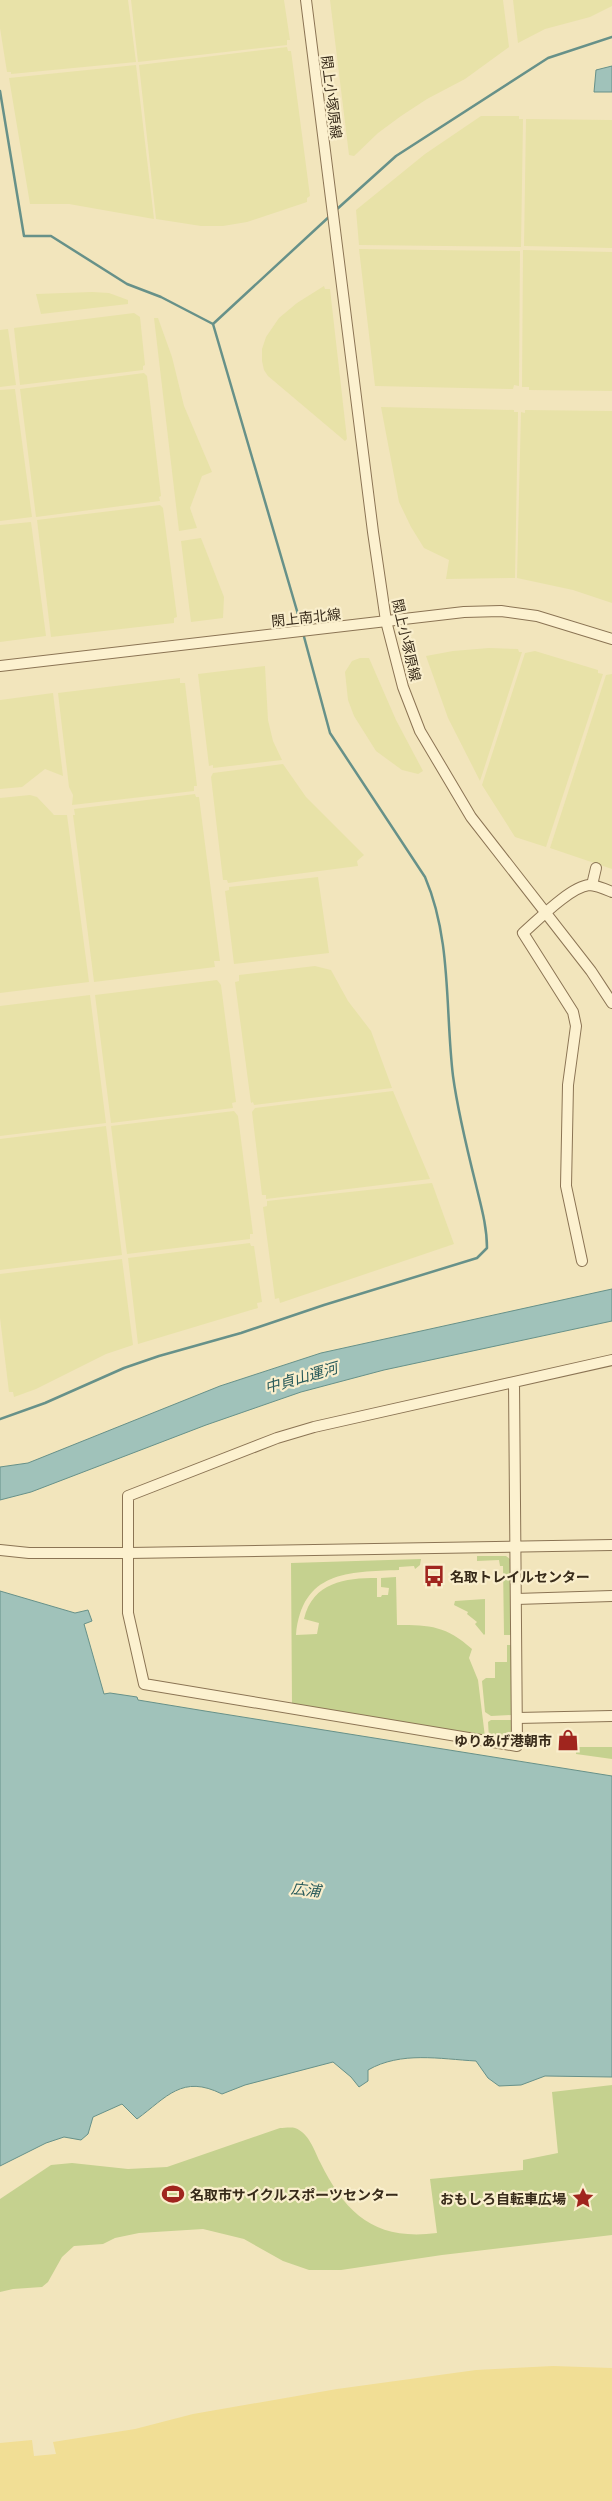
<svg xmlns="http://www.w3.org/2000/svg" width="612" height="2501" font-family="'Playfair Display','Noto Sans JP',serif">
<rect width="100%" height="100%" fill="#f2e5bc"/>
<g fill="#e8e2a8">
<polygon points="0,0 128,0 136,62 11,74 11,72 7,72 0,28"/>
<polygon points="131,0 284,0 290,40 287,40 287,45 138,62"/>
<polygon points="330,0 503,0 509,47 465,79 427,99 401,116 378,133 354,156 349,155"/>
<polygon points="513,0 612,0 612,6 590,17 545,29 518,43"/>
<polygon points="287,47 288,51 291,51 310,196 307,198 307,202 247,222 223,226 201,226 156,219 139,65"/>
<polygon points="136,65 154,219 69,204 30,204 9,78"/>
<polygon points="481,116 519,116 519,119 523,119 521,247 359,245 356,210 425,154"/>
<polygon points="526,119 612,120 612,248 524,246"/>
<polygon points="359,249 520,251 519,386 514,385 513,389 375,386"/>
<polygon points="523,250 612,252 612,391 529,390 529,387 522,387"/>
<polygon points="324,286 325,289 330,289 347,439 345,441 268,376 264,370 262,361 262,349 266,337 279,318 297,303"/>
<polygon points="92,292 109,293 128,300 128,304 41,314 36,294"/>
<polygon points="134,313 140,317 145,365 143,366 143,370 20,385 14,328"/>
<polygon points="154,318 158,318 172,357 184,406 212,472 202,476 190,508 197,528 179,531"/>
<polygon points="8,329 16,385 0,387 0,330"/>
<polygon points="144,373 147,376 161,496 159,497 160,501 36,517 20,389"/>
<polygon points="15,389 32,517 0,521 0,390"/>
<polygon points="381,407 514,410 514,412 518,412 515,578 446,579 449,560 424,548 411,527 399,502"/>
<polygon points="525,410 612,411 612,603 573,590 517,578 521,412 525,413"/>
<polygon points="160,505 163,508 177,617 174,618 174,623 51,637 37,520"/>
<polygon points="31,522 46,636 0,642 0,525"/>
<polygon points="201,538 224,597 223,618 191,622 181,541"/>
<polygon points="489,648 518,649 519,652 522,652 480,781 448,718 426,656 453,651"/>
<polygon points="535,651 598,670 598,673 603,674 546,847 515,837 482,785 525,653"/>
<polygon points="360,658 369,658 396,720 423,771 418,774 402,770 376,751 354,716 348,700 345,672 352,661"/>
<polygon points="265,666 268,720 273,741 282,760 213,768 213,765 209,766 198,674"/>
<polygon points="612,674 612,869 550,848 606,675"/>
<polygon points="180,678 180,683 185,683 197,786 194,786 194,791 72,805 73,795 69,787 58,693"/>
<polygon points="53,693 63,776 45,769 22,787 0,789 0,700"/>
<polygon points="283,764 306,797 364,855 357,861 358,866 228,883 227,880 223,880 211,777 213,773"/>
<polygon points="195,794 196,797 199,797 220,961 214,961 215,967 94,982 73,815 75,815 74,809"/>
<polygon points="30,795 37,797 54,815 67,815 89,982 0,993 0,798"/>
<polygon points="318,877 329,953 234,964 225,891 229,890 229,887"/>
<polygon points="315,966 331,970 348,1001 371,1031 392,1088 254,1105 253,1102 251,1103 235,982 239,981 239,975"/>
<polygon points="217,980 221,985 236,1102 232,1103 233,1108 111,1123 95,995"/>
<polygon points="90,995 106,1123 0,1136 0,1006"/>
<polygon points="393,1091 430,1179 266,1199 266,1195 262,1195 252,1112 255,1108"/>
<polygon points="234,1111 238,1116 253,1234 250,1234 250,1239 127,1254 111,1126"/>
<polygon points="106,1126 122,1255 0,1270 0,1139"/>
<polygon points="432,1183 454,1244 280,1303 279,1298 275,1299 263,1207 267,1206 267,1201"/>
<polygon points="250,1243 251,1246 254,1246 262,1302 257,1303 258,1308 138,1344 128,1258"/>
<polygon points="122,1259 133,1345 106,1354 36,1389 14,1397 13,1392 9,1392 0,1318 0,1274"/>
</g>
<g fill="#c5d18f">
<polygon points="477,1556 506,1556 510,1559 511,1635 504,1635 503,1566 500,1566 499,1560 477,1561"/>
<path d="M 421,1559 L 420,1565 L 415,1569 L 414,1566 L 399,1567 L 399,1570 C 348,1572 302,1571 296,1635 L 317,1634 L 319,1623 L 304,1619 C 313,1582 345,1578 377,1578 L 377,1597 L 381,1597 L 382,1595 L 388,1595 L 389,1588 L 381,1587 L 381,1578 L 396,1577 L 397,1625 C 431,1625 446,1626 472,1649 L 469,1658 L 478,1680 L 485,1737 L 292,1705 L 291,1563 Z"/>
<polygon points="485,1599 485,1634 484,1635 475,1624 477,1622 467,1614 468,1612 454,1605 455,1601"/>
<polygon points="507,1645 512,1645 512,1713 511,1715 491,1716 485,1712 482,1681 486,1678 495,1678 495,1662 507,1662"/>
<polygon points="491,1720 511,1720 513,1737 508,1741 489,1738 488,1722"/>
<polygon points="576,1747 612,1747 612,1759 576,1754"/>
<path d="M 612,2085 L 612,2235 L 442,2255 L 341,2270 L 309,2270 L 283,2261 L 244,2239 L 203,2229 L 139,2233 L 115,2238 L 103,2244 L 74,2246 L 62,2257 L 48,2282 L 42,2287 L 13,2289 L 0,2292 L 0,2199 L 51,2165 L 72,2163 L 128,2169 L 167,2167 L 280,2128 C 284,2128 291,2127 295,2128 C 309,2133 314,2150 320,2162 C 346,2215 376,2241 437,2233 L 430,2179 L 523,2170 L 523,2160 L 558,2153 L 552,2092 Z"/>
</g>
<polygon fill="#f1de95" points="553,2366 612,2368 612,2501 0,2501 0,2443 32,2440 34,2456 56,2454 53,2442 135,2429 193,2414 337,2389 476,2370"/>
<g fill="#a0c2ba" stroke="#679189">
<polygon points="612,66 612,92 594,92 596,70"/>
<polygon points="612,1289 612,1321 384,1370 301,1392 206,1425 31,1492 0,1500 0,1467 28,1463 220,1386 321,1353"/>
<path d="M 0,1591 L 75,1613 L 88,1610 L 92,1621 L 84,1624 L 104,1694 L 110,1693 L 137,1697 L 138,1700 L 205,1711 L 612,1776 L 612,2077 L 545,2076 L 521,2085 L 499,2086 L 488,2078 L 476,2061 C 440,2059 401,2051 368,2070 L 368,2081 L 359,2087 L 351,2077 L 333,2062 L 245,2085 L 222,2094 C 182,2074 167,2097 137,2119 L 122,2104 L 93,2117 L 88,2134 L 81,2140 L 64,2137 L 46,2143 L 0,2166 Z"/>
</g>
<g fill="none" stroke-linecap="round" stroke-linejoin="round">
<g stroke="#679189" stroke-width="2.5">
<polyline points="0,91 24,236 51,236 127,284 161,297 213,324"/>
<polyline points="336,210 396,156 548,58 612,37"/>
<polyline points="302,628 213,324 331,215"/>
<path d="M 0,1419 L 45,1403 L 124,1368 L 159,1356 L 241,1333 L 324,1305 L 477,1258 L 487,1248 C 487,1226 481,1206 476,1185 C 467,1149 458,1113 453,1076 C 445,1010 452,940 425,877 L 330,733 L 303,633"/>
</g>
<g stroke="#8b7454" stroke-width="12">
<g id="minor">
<polyline points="306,0 373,532 386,621 403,687 420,731 471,817 591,971 612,1003"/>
<polyline points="0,666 464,612 501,611 537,616 612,639"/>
<polyline points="592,885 596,868"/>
<path d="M 582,1261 L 566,1186 L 568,1085 L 576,1026 L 573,1012 L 523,933 C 538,920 570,887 589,885 C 596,885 605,889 612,892"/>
<polyline points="514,1382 517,1746 144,1684 128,1613 128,1496 277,1438 314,1427 612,1360"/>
<polyline points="0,1550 29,1553 129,1553 612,1545"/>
<polyline points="516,1599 612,1596"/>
<polyline points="517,1718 612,1716"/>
</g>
</g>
<use href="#minor" stroke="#fcf1cf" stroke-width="10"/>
</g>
<defs>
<g id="bus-bare" transform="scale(1.725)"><path d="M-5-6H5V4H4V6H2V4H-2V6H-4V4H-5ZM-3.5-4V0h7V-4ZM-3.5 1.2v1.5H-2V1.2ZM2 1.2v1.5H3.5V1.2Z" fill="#a0251e" stroke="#f9eecc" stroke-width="2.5" paint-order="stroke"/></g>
<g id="shop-bare" transform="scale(1.725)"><path d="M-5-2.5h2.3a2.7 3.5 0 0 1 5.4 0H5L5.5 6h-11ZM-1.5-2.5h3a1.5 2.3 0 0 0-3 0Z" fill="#a0251e" stroke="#f9eecc" stroke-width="2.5" paint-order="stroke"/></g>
<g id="stadium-bare" transform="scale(1.725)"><path d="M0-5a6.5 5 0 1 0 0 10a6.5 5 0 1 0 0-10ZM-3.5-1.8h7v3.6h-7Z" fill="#a0251e" stroke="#f9eecc" stroke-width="2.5" paint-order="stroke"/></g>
<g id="sight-bare" transform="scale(1.725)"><path d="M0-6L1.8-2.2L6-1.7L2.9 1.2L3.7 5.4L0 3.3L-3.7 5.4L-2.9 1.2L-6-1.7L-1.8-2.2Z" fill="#a0251e" stroke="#f9eecc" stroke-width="2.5" paint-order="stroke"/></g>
</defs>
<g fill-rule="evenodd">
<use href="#bus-bare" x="434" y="1576"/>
<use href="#shop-bare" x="568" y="1740"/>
<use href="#stadium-bare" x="173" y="2194"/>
<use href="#sight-bare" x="583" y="2198"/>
</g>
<g text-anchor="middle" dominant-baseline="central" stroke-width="4.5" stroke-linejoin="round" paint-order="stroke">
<g font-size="14" fill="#382b1a" stroke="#f9eecc">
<text transform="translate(332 97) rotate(83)">閖上小塚原線</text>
<text transform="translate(306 617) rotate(-6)">閖上南北線</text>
<text transform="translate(407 640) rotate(77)">閖上小塚原線</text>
</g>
<g font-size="14" font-weight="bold" fill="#382b1a" stroke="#f9eecc" text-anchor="start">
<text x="450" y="1576">名取トレイルセンター</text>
<text x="552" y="1740" text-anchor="end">ゆりあげ港朝市</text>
<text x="190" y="2194">名取市サイクルスポーツセンター</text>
<text x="566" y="2198" text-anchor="end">おもしろ自転車広場</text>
</g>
<g font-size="15" font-style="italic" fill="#285a5a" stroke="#f9eecc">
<text transform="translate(301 1377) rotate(-16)">中貞山運河</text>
<text transform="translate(306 1889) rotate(6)">広浦</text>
</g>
</g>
</svg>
